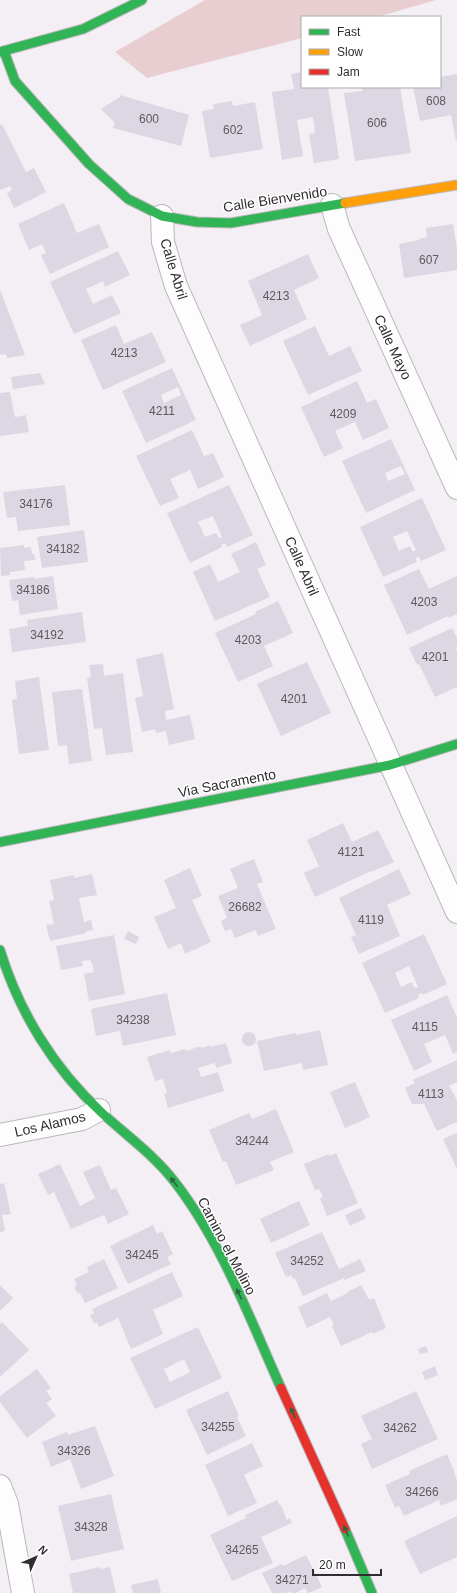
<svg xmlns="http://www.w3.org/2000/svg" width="457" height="1593" font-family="Helvetica,sans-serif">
<rect width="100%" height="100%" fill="#f4eff4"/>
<polygon fill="#e8ced0" points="205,0 436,0 377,17 302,17 302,38 147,78 115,52"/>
<g fill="#dcd7e2" fill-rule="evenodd">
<polygon points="302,72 302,87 328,87 339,159 314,163 309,134 315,133 313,117 297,120 303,156 282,160 272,92 294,89 291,74"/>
<polygon points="457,74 457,141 456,141 451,115 420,121 413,87 440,87 440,77"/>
<polygon points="362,87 400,87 411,153 355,161 344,93 362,91"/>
<polygon points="120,95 189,115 181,146 113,128 115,123 101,109 120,97"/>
<polygon points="232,101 233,106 255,102 263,149 210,158 202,111 214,109 213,104"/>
<polygon points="2,124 26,172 34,168 46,192 14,208 7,193 12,190 10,186 0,190 0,125"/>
<polygon points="64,203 77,233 99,224 109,247 50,274 41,255 46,253 42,244 29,250 18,224"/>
<polygon points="453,224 457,250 457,270 404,278 399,244 419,240 419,239 427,237 426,228"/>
<polygon points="118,251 130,275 105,287 103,281 86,289 93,304 112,295 121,313 74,334 50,282"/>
<polygon points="308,254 319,278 294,290 307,319 250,346 240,325 262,315 248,281"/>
<polygon points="0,290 9,313 25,355 7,358 6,354 0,355"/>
<polygon points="116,325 124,344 152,332 166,362 103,390 81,340"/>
<polygon points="315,326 329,356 350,346 362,371 308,395 283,341"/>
<path d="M 172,368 L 196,420 L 146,443 L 122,391 ZM 178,387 L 181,395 L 164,403 L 161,395 Z"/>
<polygon points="40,373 45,384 13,389 11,377"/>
<polygon points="357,381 367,403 376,399 389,428 363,440 355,422 335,431 343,448 324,457 301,407"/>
<polygon points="10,392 15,417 26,415 29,432 0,436 0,393"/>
<polygon points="192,430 204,456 213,453 224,477 198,489 190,470 170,479 179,498 160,506 136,456"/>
<path d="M 391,439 L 415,490 L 366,513 L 342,461 ZM 401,466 L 405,474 L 388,481 L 385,473 Z"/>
<polygon points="65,485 70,525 18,531 16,517 7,518 3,492"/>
<path d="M 229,485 L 253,535 L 227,547 L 225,543 L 221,545 L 222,547 L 190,563 L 167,513 ZM 213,516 L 222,537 L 219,538 L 216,533 L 205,537 L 198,522 Z"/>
<path d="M 422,498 L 446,550 L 421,561 L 419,557 L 415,558 L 417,562 L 383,577 L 360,527 ZM 407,531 L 416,550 L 413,552 L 410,546 L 399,551 L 393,537 Z"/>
<polygon points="84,530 88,562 42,568 37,537"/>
<polygon points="256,542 266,565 257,569 270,597 215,621 193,572 210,564 218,582 240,572 231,554"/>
<polygon points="24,545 24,548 31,547 32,554 34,554 35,560 24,561 25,570 10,572 10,575 1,576 0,548"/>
<polygon points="419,569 429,589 457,576 457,614 449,618 448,616 407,635 384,585"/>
<polygon points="53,576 58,609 20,615 18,600 12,601 9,580 34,577 34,579"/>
<polygon points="278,601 293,633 264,646 273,666 238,682 215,633 256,614 255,612"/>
<polygon points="82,612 86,642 12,652 9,629 28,626 27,620"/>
<polygon points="452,628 457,638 457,647 455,647 457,651 457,687 435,697 419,664 417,665 409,648"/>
<polygon points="163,653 174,709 165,711 166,720 190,715 195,739 169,745 166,731 156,733 155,729 142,732 135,698 143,696 136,659"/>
<polygon points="307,662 331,713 281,736 257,684"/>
<polygon points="103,664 104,676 123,673 133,752 106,755 102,728 94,729 87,678 91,677 89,665"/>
<polygon points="39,677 49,750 19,754 12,700 17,699 15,681"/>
<polygon points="82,689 92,761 69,764 67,745 58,746 52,692"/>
<polygon points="343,823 352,842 378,830 394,862 371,872 371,871 315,897 304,873 319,866 307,840"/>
<polygon points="254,859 263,882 257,884 276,929 258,936 255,930 235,938 231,929 225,931 221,921 227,918 218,896 238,888 230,869"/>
<polygon points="190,868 202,896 192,900 211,942 185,954 181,943 168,949 154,917 176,908 164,880"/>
<polygon points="399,869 411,894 387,905 400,936 359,954 351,937 356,935 339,898"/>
<polygon points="92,874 97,895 79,898 84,922 91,920 93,930 86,931 86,933 50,941 46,925 54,924 49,901 54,900 50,880 74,875 74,878"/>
<polygon points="128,931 139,937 136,944 124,939"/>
<path d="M 424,934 L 447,984 L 423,995 L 422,993 L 418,995 L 419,998 L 385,1013 L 362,963 ZM 409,966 L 418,987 L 414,988 L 412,982 L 401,987 L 395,973 Z"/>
<polygon points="114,935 125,994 89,1001 84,974 94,972 92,962 91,963 90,960 82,961 83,966 61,970 56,946"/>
<polygon points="167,993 176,1035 123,1046 120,1031 96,1036 91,1009"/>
<polygon points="447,995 457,1018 457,1052 453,1054 445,1035 424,1044 432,1062 414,1071 391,1020"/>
<polygon points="320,1030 328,1065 303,1070 302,1063 264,1071 257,1041 296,1033 297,1035"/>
<circle cx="249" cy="1039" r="7"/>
<polygon points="226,1043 232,1063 216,1068 215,1063 198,1068 201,1077 218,1072 224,1091 168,1108 164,1094 167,1093 163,1079 155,1081 147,1057 170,1050 171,1053 185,1049 186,1051 201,1046 201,1048 211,1045 211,1047"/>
<polygon points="457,1060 457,1082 449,1086 457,1100 457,1122 437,1131 424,1104 412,1104 405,1088 415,1083 413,1080"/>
<polygon points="355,1082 370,1117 345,1128 330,1092"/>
<polygon points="276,1109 294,1152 270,1162 274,1170 236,1185 226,1161 223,1162 209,1130 249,1113 252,1119"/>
<polygon points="457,1133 457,1169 443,1139"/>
<polygon points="336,1153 358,1203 327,1216 320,1198 323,1197 319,1189 315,1190 304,1164 329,1154 329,1156"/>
<polygon points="60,1164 80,1206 95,1198 83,1172 100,1165 111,1190 116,1188 129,1214 108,1224 104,1215 71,1229 54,1192 48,1195 38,1174"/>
<polygon points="4,1183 11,1214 2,1215 5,1231 0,1232 0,1184"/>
<polygon points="299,1201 310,1225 271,1243 260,1219"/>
<polygon points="361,1208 366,1218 350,1226 345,1215"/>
<polygon points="153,1225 157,1234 162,1231 173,1254 167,1257 171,1264 128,1284 110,1246"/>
<polygon points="322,1232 339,1269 360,1259 366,1271 344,1280 344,1278 303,1296 295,1278 293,1279 292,1275 286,1277 275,1253"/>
<polygon points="104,1259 118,1288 85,1303 80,1293 78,1294 74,1287 77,1285 74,1279 89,1272 87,1267"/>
<polygon points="172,1272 183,1296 153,1310 163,1334 131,1349 118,1318 99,1327 97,1322 94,1324 90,1315 94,1314 92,1309"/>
<polygon points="0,1285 13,1298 0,1311"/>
<polygon points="361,1285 368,1298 371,1300 374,1298 386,1328 373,1334 372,1332 341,1346 332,1326 334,1325 330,1317 307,1328 298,1307 327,1293 331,1301 348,1293 347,1292"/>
<polygon points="2,1322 29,1350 0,1377 0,1324"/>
<path d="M 198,1327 L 222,1378 L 155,1409 L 130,1358 ZM 184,1359 L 190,1372 L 170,1382 L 164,1369 Z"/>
<polygon points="426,1346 428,1352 420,1354 418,1349"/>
<polygon points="435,1366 438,1375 425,1380 422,1372"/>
<polygon points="37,1369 51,1388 46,1391 52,1399 46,1403 56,1416 27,1438 0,1402 0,1396"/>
<polygon points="228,1391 239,1416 237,1417 246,1436 207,1455 186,1410"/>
<polygon points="416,1391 438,1439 372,1469 361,1444 372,1439 361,1416"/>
<polygon points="95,1426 114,1476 81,1489 70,1459 51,1467 42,1442 67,1432 68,1435"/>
<polygon points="252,1443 263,1466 244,1475 257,1503 228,1516 205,1465"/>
<polygon points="447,1454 455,1473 454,1473 457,1480 457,1499 441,1506 439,1500 404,1516 399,1506 395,1508 385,1485 410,1474 409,1471"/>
<polygon points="111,1494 124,1549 71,1561 58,1506"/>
<polygon points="277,1500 280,1506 281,1505 286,1518 286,1520 290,1518 292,1523 261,1537 273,1563 232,1581 210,1535 246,1518 245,1515"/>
<polygon points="457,1516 457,1557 420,1574 404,1541"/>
<polygon points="306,1555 322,1587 309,1593 308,1593 305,1588 296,1593 291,1593 290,1591 286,1593 272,1593 262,1573 282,1564 283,1566"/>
<polygon points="100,1567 100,1569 110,1567 116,1593 73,1593 69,1574"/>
<polygon points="158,1579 161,1593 133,1593 131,1585"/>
</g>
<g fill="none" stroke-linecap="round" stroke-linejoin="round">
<g stroke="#bbb8bb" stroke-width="24">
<g id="street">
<polyline points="332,205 339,229 457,488"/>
<polyline points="162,216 163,242 176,286 457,912"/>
<polyline points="0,1135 82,1119 99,1110"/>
<polyline points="0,1486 7,1504 23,1593"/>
</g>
</g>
<g stroke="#bbb8bb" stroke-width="11">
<g id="fast">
<polyline points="4,51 15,81 89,164 128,199 162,216 197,222 231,223 345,203"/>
<polyline points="0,52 83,29 142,0"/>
<polyline points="0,842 390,765 457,744"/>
<path d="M 0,950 C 19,1012 54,1069 102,1113 C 126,1135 154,1155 174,1181 C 221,1241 250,1319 281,1388"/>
<polyline points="345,1529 372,1593"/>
</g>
</g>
<g stroke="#bbb8bb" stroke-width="11">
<polyline id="slow" points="345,203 457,185"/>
</g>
<g stroke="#bbb8bb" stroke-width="11">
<polyline id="jam" points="281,1388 345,1529"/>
</g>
<use href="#street" stroke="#fdfdfd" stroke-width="22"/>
<use href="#fast" stroke="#30b455" stroke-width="9"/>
<use href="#slow" stroke="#ff9f0a" stroke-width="9"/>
<use href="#jam" stroke="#e5322d" stroke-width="9"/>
</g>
<defs><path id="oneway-solid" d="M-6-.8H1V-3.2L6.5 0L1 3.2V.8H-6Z"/></defs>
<g fill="#30623f">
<use href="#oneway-solid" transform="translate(174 1182) rotate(-128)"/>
<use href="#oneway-solid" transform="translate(239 1294) rotate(-115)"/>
<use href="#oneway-solid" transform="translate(293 1413) rotate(-114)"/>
<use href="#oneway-solid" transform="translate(346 1531) rotate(-114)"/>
</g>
<g text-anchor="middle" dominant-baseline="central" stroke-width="3" stroke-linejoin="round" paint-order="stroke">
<g font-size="12" fill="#5e5a5f">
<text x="436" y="101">608</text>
<text x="149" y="119">600</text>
<text x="377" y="123">606</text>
<text x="233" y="130">602</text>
<text x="429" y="260">607</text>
<text x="276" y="296">4213</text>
<text x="124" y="353">4213</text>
<text x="162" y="411">4211</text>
<text x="343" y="414">4209</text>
<text x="36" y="504">34176</text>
<text x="63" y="549">34182</text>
<text x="33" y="590">34186</text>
<text x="424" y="602">4203</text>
<text x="47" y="635">34192</text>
<text x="248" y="640">4203</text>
<text x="435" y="657">4201</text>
<text x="294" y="699">4201</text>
<text x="351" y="852">4121</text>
<text x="245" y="907">26682</text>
<text x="371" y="920">4119</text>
<text x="133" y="1020">34238</text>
<text x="425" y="1027">4115</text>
<text x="431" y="1094">4113</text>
<text x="252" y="1141">34244</text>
<text x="142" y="1255">34245</text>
<text x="307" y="1261">34252</text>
<text x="218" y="1427">34255</text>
<text x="400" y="1428">34262</text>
<text x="74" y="1451">34326</text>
<text x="422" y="1492">34266</text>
<text x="91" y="1527">34328</text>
<text x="242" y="1550">34265</text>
<text x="292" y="1580">34271</text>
</g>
<g font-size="14" fill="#302c30" stroke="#fff">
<text transform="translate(275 199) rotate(-9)">Calle Bienvenido</text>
<text transform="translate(174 269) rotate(73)">Calle Abril</text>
<text transform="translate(393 347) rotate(65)">Calle Mayo</text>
<text transform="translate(302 566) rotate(66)">Calle Abril</text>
<text transform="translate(227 783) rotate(-11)">Via Sacramento</text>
<text transform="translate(50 1124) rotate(-13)">Los Alamos</text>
<text transform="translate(227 1246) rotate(62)">Camino el Molino</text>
</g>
</g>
<rect x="301" y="16" width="140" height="72" fill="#ffffff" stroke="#acabac"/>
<rect x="309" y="29" width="20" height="6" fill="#30b455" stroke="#acabac"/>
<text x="337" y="36" font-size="12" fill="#302c30">Fast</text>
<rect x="309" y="49" width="20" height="6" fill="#ff9f0a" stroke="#acabac"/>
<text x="337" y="56" font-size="12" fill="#302c30">Slow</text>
<rect x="309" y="69" width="20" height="6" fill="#e5322d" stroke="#acabac"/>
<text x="337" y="76" font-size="12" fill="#302c30">Jam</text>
<g transform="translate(36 1557) rotate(45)" stroke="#ffffff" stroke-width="3" paint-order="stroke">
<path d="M0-3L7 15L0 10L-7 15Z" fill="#302c30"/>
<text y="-6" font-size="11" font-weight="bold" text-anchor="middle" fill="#302c30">N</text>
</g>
<path d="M313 1569v6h68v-6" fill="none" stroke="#302c30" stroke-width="2"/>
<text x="319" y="1569" font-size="12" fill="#302c30" stroke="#ffffff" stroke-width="3" paint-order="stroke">20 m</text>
</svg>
